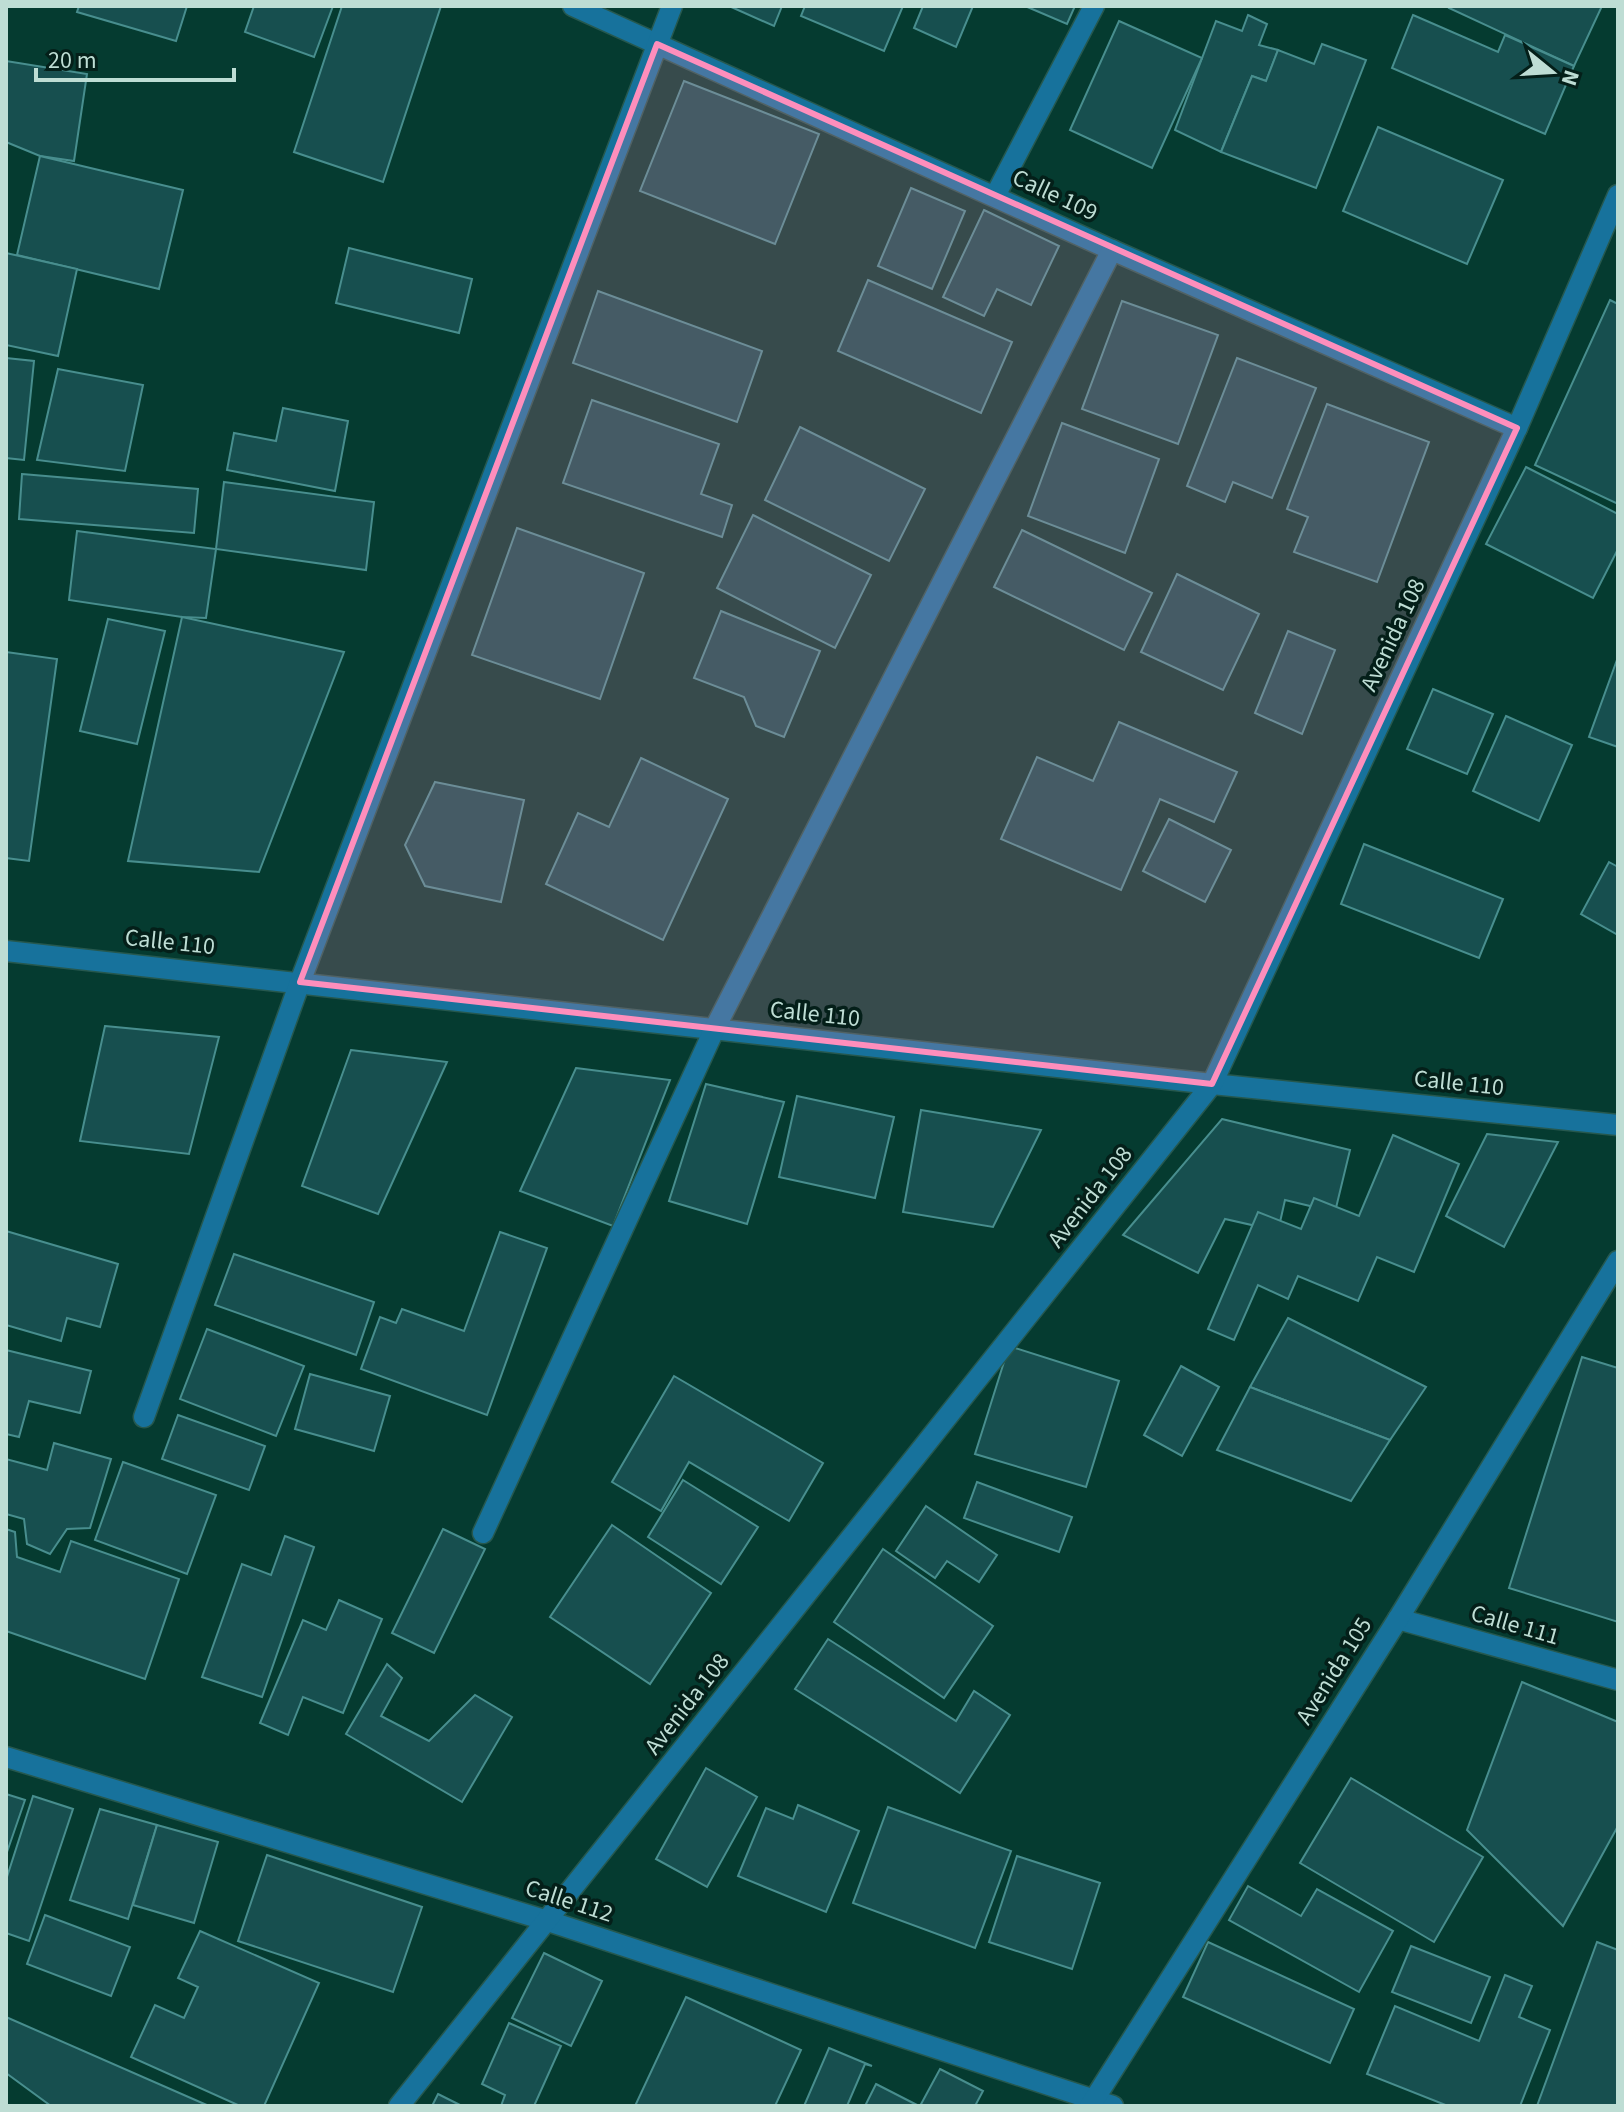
<svg xmlns="http://www.w3.org/2000/svg" width="1624" height="2112" font-family="'Source Sans 3',sans-serif">
<rect width="100%" height="100%" fill="#053b30"/>
<g fill="#174f4f" stroke="#488e8e" stroke-width="2">
<polygon points="79,6 187,6 176,41 77,12"/>
<polygon points="254,6 333,6 314,57 245,32"/>
<polygon points="342,6 441,6 383,182 294,152"/>
<polygon points="729,6 782,6 774,26"/>
<polygon points="805,6 903,6 884,51 801,16"/>
<polygon points="923,6 973,6 956,47 914,28"/>
<polygon points="1025,6 1075,6 1067,24"/>
<polygon points="1450,6 1602,6 1574,66 1449,8"/>
<polygon points="1248,15 1267,24 1259,45 1278,50 1266,81 1252,76 1221,152 1175,130 1216,21 1242,31"/>
<polygon points="1413,15 1498,52 1505,35 1574,66 1545,134 1392,68"/>
<polygon points="1119,21 1202,58 1152,168 1070,130"/>
<polygon points="1322,44 1366,60 1316,188 1221,152 1252,76 1266,81 1278,50 1314,64"/>
<polygon points="6,61 87,74 74,161 40,156 6,142"/>
<polygon points="684,81 819,134 775,244 640,191"/>
<polygon points="1378,127 1503,180 1467,264 1343,211"/>
<polygon points="40,156 183,190 159,289 17,255"/>
<polygon points="911,188 965,211 932,289 878,266"/>
<polygon points="984,210 1059,246 1031,305 997,289 984,316 943,297"/>
<polygon points="349,248 472,279 459,333 336,303"/>
<polygon points="6,253 77,269 58,356 6,345"/>
<polygon points="868,280 1012,342 981,413 838,351"/>
<polygon points="598,291 762,351 737,422 573,363"/>
<polygon points="1610,300 1618,304 1618,504 1535,465"/>
<polygon points="1122,301 1218,335 1178,444 1082,409"/>
<polygon points="6,358 34,361 24,460 6,458"/>
<polygon points="1237,358 1316,388 1272,498 1233,482 1225,502 1187,486"/>
<polygon points="58,369 143,385 125,471 37,460"/>
<polygon points="592,400 719,444 701,494 732,505 722,537 563,483"/>
<polygon points="1327,404 1429,442 1377,582 1294,552 1308,517 1287,509"/>
<polygon points="283,408 348,421 335,491 227,470 234,433 276,441"/>
<polygon points="1062,423 1159,459 1125,553 1028,516"/>
<polygon points="800,427 925,489 889,561 765,500"/>
<polygon points="1526,467 1618,514 1618,549 1593,598 1486,544"/>
<polygon points="22,474 198,489 194,533 19,519"/>
<polygon points="224,482 374,502 366,570 216,549"/>
<polygon points="753,515 871,575 835,648 717,588"/>
<polygon points="517,528 644,573 600,699 472,655"/>
<polygon points="1022,530 1152,593 1124,650 994,587"/>
<polygon points="77,531 216,549 206,618 182,617 69,600"/>
<polygon points="1177,574 1259,614 1223,690 1141,652"/>
<polygon points="721,611 820,651 784,737 756,726 744,697 694,678"/>
<polygon points="182,617 344,652 259,872 128,861"/>
<polygon points="108,619 165,631 137,744 80,731"/>
<polygon points="1288,631 1335,650 1302,734 1255,713"/>
<polygon points="6,652 57,659 29,861 6,858"/>
<polygon points="1618,657 1618,747 1589,737"/>
<polygon points="1433,689 1493,714 1467,774 1407,749"/>
<polygon points="1506,716 1572,745 1539,821 1473,791"/>
<polygon points="1119,722 1237,772 1214,822 1160,799 1121,890 1001,839 1037,757 1093,781"/>
<polygon points="641,758 728,799 663,940 546,884 578,813 609,827"/>
<polygon points="435,782 524,800 501,902 425,886 405,845"/>
<polygon points="1169,819 1231,850 1205,902 1143,871"/>
<polygon points="1364,844 1503,899 1479,958 1341,904"/>
<polygon points="1609,862 1618,867 1618,935 1581,914"/>
<polygon points="105,1026 219,1037 189,1154 80,1141"/>
<polygon points="351,1050 447,1062 378,1214 302,1186"/>
<polygon points="576,1068 670,1080 613,1226 520,1191"/>
<polygon points="706,1084 784,1102 747,1224 669,1201"/>
<polygon points="797,1096 894,1117 875,1198 779,1177"/>
<polygon points="921,1110 1041,1130 993,1227 903,1212"/>
<polygon points="1222,1119 1350,1150 1335,1212 1285,1200 1278,1231 1225,1219 1198,1273 1123,1235"/>
<polygon points="1487,1134 1558,1142 1504,1247 1446,1216"/>
<polygon points="1393,1135 1459,1164 1414,1272 1377,1257 1358,1301 1298,1276 1288,1299 1258,1285 1234,1340 1208,1329 1258,1212 1301,1229 1314,1198 1359,1216"/>
<polygon points="6,1231 118,1264 100,1327 67,1318 61,1341 6,1325"/>
<polygon points="500,1232 547,1248 487,1415 361,1369 380,1317 396,1323 402,1309 464,1331"/>
<polygon points="234,1254 374,1302 356,1355 215,1305"/>
<polygon points="1288,1318 1426,1387 1390,1440 1250,1387"/>
<polygon points="207,1329 304,1366 276,1436 180,1399"/>
<polygon points="1009,1346 1119,1381 1086,1487 975,1454"/>
<polygon points="6,1350 91,1371 80,1413 29,1401 19,1437 6,1434"/>
<polygon points="1582,1357 1618,1368 1618,1622 1509,1588"/>
<polygon points="1181,1366 1219,1387 1182,1456 1144,1435"/>
<polygon points="310,1374 390,1396 374,1451 295,1429"/>
<polygon points="674,1376 823,1463 789,1521 689,1462 661,1511 612,1482"/>
<polygon points="1250,1387 1390,1440 1351,1501 1217,1450"/>
<polygon points="178,1415 265,1446 249,1490 162,1459"/>
<polygon points="54,1443 111,1459 90,1528 67,1529 50,1554 27,1544 24,1519 6,1514 6,1459 47,1470"/>
<polygon points="123,1462 216,1495 187,1574 95,1540"/>
<polygon points="683,1480 758,1527 721,1584 648,1537"/>
<polygon points="977,1482 1072,1517 1059,1552 964,1518"/>
<polygon points="926,1506 997,1555 979,1582 947,1561 935,1578 896,1551"/>
<polygon points="612,1525 711,1593 650,1684 550,1617"/>
<polygon points="6,1529 15,1532 17,1557 60,1572 71,1541 179,1579 145,1679 6,1631"/>
<polygon points="443,1529 485,1549 434,1653 392,1633"/>
<polygon points="285,1536 314,1547 262,1697 202,1677 242,1564 271,1575"/>
<polygon points="883,1549 993,1626 944,1698 834,1622"/>
<polygon points="339,1600 382,1619 343,1713 303,1697 288,1735 260,1723 303,1620 326,1630"/>
<polygon points="828,1639 956,1721 974,1691 1010,1715 960,1793 795,1689"/>
<polygon points="387,1664 402,1678 381,1716 429,1741 475,1695 512,1717 462,1802 346,1734"/>
<polygon points="1522,1682 1618,1722 1618,1826 1563,1926 1467,1830"/>
<polygon points="706,1768 757,1797 707,1887 656,1859"/>
<polygon points="1351,1778 1483,1857 1434,1942 1300,1863"/>
<polygon points="6,1794 25,1800 6,1855"/>
<polygon points="33,1796 73,1809 29,1941 6,1933 6,1880"/>
<polygon points="798,1805 859,1831 826,1912 738,1876 766,1808 793,1819"/>
<polygon points="888,1807 1011,1851 975,1948 853,1903"/>
<polygon points="100,1809 157,1825 128,1919 70,1900"/>
<polygon points="157,1825 218,1842 194,1923 133,1905"/>
<polygon points="267,1855 422,1907 393,1992 238,1941"/>
<polygon points="1017,1856 1100,1883 1072,1969 989,1942"/>
<polygon points="1248,1886 1301,1916 1317,1889 1393,1931 1359,1992 1229,1920"/>
<polygon points="45,1915 130,1947 111,1996 27,1964"/>
<polygon points="200,1931 319,1983 264,2106 240,2106 131,2057 155,2005 184,2018 198,1987 178,1978"/>
<polygon points="1208,1942 1354,2009 1330,2063 1183,1997"/>
<polygon points="1597,1942 1618,1950 1618,2106 1537,2106"/>
<polygon points="1411,1946 1490,1977 1471,2023 1392,1992"/>
<polygon points="544,1953 602,1981 571,2046 512,2018"/>
<polygon points="1505,1975 1532,1986 1519,2017 1550,2030 1520,2106 1448,2106 1367,2074 1395,2006 1479,2041"/>
<polygon points="686,1997 801,2050 775,2106 635,2106"/>
<polygon points="6,2017 209,2106 51,2106 6,2073"/>
<polygon points="509,2023 561,2046 534,2106 501,2106 505,2095 482,2084"/>
<polygon points="829,2048 872,2066 865,2064 847,2106 804,2106"/>
<polygon points="940,2069 983,2091 975,2106 920,2106"/>
<polygon points="876,2084 919,2106 865,2106"/>
<polygon points="438,2094 462,2106 432,2106"/>
</g>
<g fill="none" stroke-linecap="round" stroke-linejoin="round">
<g stroke="#26584e" stroke-width="23">
<g id="minor">
<polyline points="573,6 1112,250 1517,428"/>
<polyline points="995,196 1094,6"/>
<polyline points="6,951 1212,1084 1618,1125"/>
<polyline points="144,1417 300,982 672,6"/>
<polyline points="483,1533 715,1028 1112,250"/>
<polyline points="1398,1619 1618,1680"/>
<polyline points="6,1757 548,1921 1113,2106"/>
<polyline points="399,2106 1212,1084 1517,428 1618,195"/>
<polyline points="1090,2106 1398,1619 1618,1261"/>
</g>
</g>
<use href="#minor" stroke="#17729c" stroke-width="20"/>
</g>
<path fill="#fe8ebc" fill-opacity="0.2" stroke="#fe8ebc" stroke-width="6" stroke-linejoin="round" d="M 657,44 L 1517,428 L 1212,1084 L 300,982 Z"/>
<g text-anchor="middle" dominant-baseline="central" stroke-width="7" stroke-linejoin="round" paint-order="stroke">
<g font-size="24" fill="#beddd4" stroke="#041f19">
<text transform="translate(1055 195) rotate(25)">Calle 109</text>
<text transform="translate(1393 635) rotate(-65)">Avenida 108</text>
<text transform="translate(170 942) rotate(6)">Calle 110</text>
<text transform="translate(815 1014) rotate(6)">Calle 110</text>
<text transform="translate(1459 1083) rotate(6)">Calle 110</text>
<text transform="translate(1090 1197) rotate(-52)">Avenida 108</text>
<text transform="translate(1515 1625) rotate(16)">Calle 111</text>
<text transform="translate(1334 1671) rotate(-58)">Avenida 105</text>
<text transform="translate(687 1704) rotate(-52)">Avenida 108</text>
<text transform="translate(569 1901) rotate(18)">Calle 112</text>
</g>
</g>
<rect width="1624" height="2112" fill="none" stroke="#beddd4" stroke-width="16"/>
<g transform="translate(1552 72) rotate(108)" stroke="#041f19" stroke-width="6" paint-order="stroke">
<path d="M0-6L14 30L0 20L-14 30Z" fill="#beddd4"/>
<text y="-12" font-size="22" font-weight="bold" text-anchor="middle" fill="#beddd4">N</text>
</g>
<path d="M36 68v12h198v-12" fill="none" stroke="#beddd4" stroke-width="4"/>
<text x="48" y="68" font-size="24" fill="#beddd4" stroke="#041f19" stroke-width="6" paint-order="stroke">20 m</text>
</svg>
